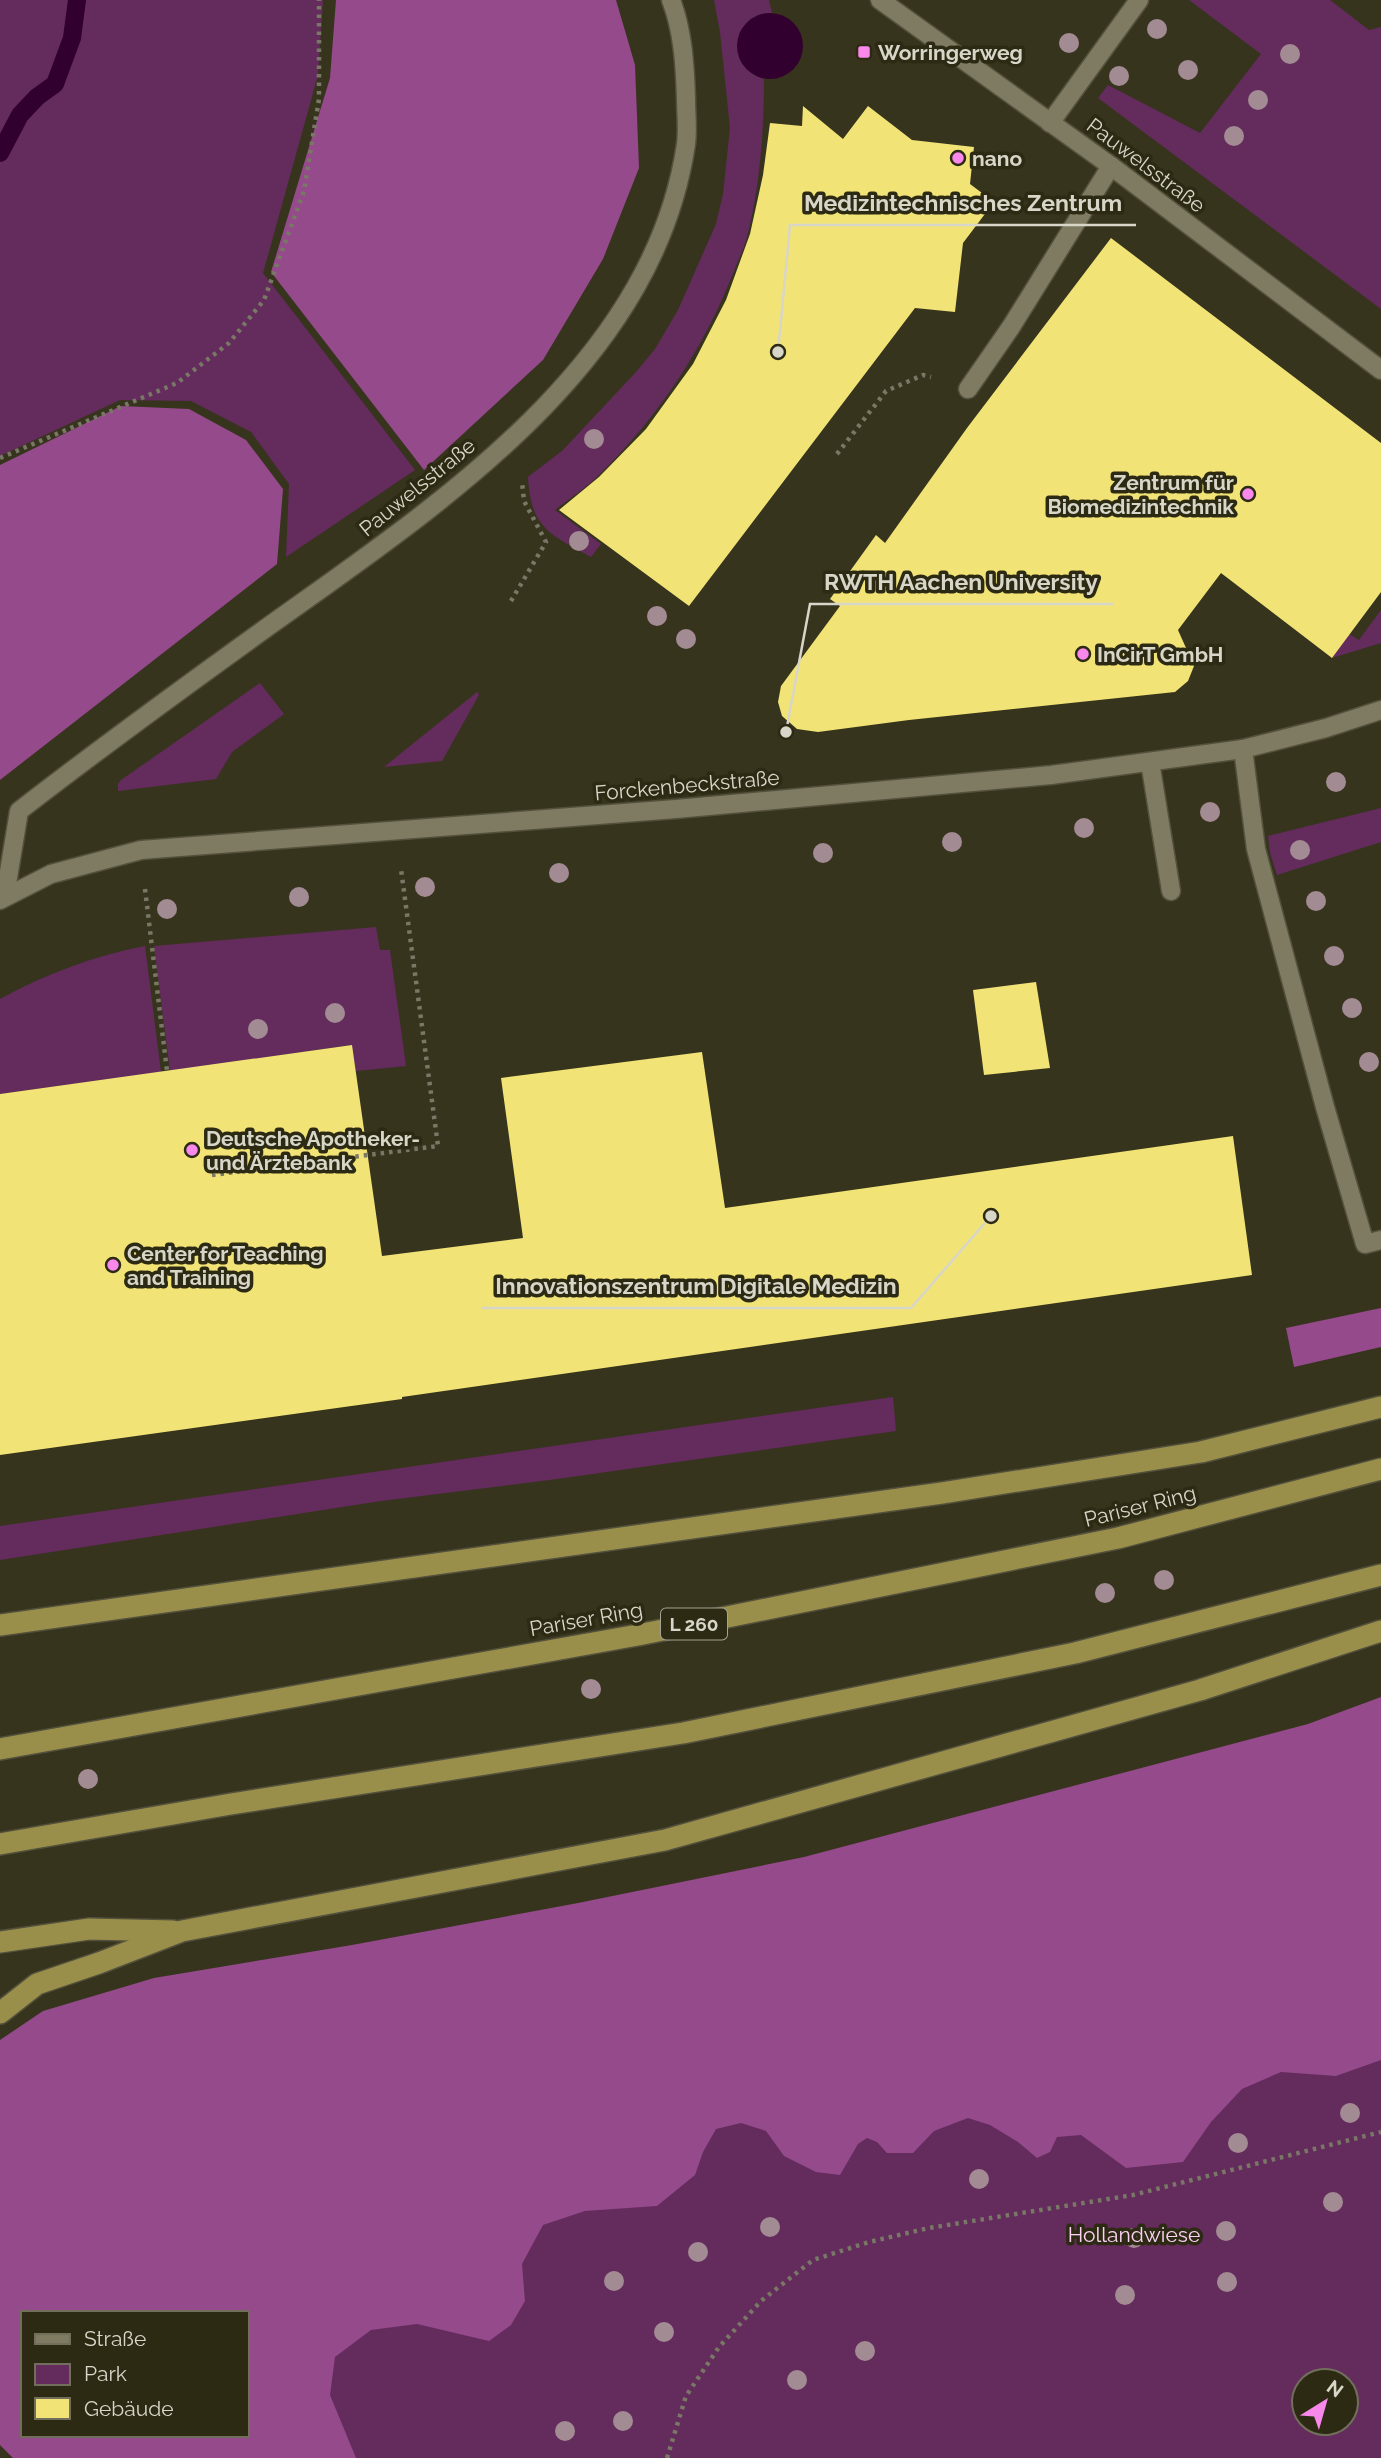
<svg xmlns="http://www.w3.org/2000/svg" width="1381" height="2458" font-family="Raleway,sans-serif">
<rect width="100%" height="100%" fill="#37341e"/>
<g fill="#642b5d" fill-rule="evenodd">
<polygon points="0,0 323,0 318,75 263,273 415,470 286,557 289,484 251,432 191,401 120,400 0,456"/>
<path d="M 714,0 L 769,0 L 772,13 C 756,15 747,20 739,34 L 753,74 L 764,79 C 764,129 760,188 747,237 C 744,249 738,260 734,271 C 704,348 659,416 600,474 C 587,487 570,498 555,510 L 601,544 L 591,557 C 550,534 531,529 528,477 L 563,450 L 636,372 L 655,349 L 678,310 L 716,224 L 723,194 L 730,128 L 720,32 Z"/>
<polygon points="1189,0 1330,0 1369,30 1381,27 1381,309 1098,98 1108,85 1200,133 1261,54"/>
<polygon points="1381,610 1381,643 1332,658 1349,634 1359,640"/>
<polygon points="260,683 284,714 232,752 216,779 118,791 118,784 121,780"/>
<polygon points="477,692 479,695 442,761 384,767"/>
<polygon points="1381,808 1381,842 1277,875 1270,853 1268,836"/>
<polygon points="376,927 380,950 390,950 406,1066 356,1071 351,1045 170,1071 154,946"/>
<path d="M 145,946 L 161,1072 L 0,1094 L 0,999 C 45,974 94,956 145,946 Z"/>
<polygon points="893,1397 896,1431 557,1479 381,1501 0,1560 0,1526"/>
<path d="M 1381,1962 L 1381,2458 L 156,2458 L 247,2435 L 247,2313 L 141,2313 L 164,2264 ZM 1304,2381 L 1346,2381 L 1346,2423 L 1304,2423 Z"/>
</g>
<g fill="#944a8b" fill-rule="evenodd">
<polygon points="336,0 616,0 635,65 639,168 603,259 543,360 424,470 271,272 330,78"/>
<polygon points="121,406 189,409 246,440 283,489 277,564 0,780 0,465"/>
<polygon points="1381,1308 1381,1347 1294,1367 1286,1328"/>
<path d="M 1381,1697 L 1381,2060 L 1336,2076 L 1281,2072 L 1242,2089 L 1211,2122 L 1183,2162 L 1126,2168 L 1081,2135 L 1057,2137 L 1050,2152 L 1037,2158 L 1018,2142 L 990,2125 L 968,2118 L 934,2131 L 913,2153 L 887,2153 L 877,2142 L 867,2138 L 858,2144 L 840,2175 L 816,2172 L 784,2156 L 766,2131 L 741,2123 L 716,2129 L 703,2152 L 695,2175 L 657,2206 L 585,2211 L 543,2225 L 522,2264 L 525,2301 L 511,2325 L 489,2341 L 417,2324 L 371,2330 L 335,2357 L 330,2395 L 356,2458 L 13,2458 L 0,2445 L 0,2040 L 43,2011 L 154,1978 L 352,1945 L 578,1903 L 804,1857 L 1308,1724 ZM 23,2313 L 247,2313 L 247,2435 L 23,2435 Z"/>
</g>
<circle fill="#32002e" cx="770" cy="46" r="33"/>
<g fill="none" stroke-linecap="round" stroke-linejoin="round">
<polyline stroke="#32002e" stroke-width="18" points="0,153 20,115 37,97 55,84 72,38 77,0"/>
</g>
<g fill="#f2e377">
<polygon points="803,106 843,139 868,106 912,140 974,147 970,184 994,202 963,243 955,312 915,308 689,606 559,510 599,477 646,429 693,364 726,300 750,234 763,175 770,123 802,126"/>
<polygon points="1111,238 1381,443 1381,592 1332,658 1221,573 1178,630 1194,666 1188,681 1175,692 909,720 818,732 797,729 782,716 778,702 781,686 840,606 830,599 876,535 885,543 967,428"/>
<polygon points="1036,982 1050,1068 984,1075 973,990"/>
<polygon points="352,1045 382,1256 523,1238 501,1078 702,1052 725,1208 1233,1136 1252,1275 402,1397 402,1399 0,1455 0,1094"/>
</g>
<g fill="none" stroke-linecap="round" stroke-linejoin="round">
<g stroke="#53503c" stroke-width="21">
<g id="minor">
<polyline points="880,0 1111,166 1381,370"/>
<polyline points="1050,123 1139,0"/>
<polyline points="968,389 1011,327 1111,166"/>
<polyline points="1243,749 1256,849 1325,1107 1365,1244 1381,1240"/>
<polyline points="1150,762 1171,891"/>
<path d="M 5,896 L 19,811 C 99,749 180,690 262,631 C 432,509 653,368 686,144 C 688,129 686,113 686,99 C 685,66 683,31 671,0"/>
<polyline points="0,900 51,874 141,850 676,809 1051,775 1243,749 1326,728 1381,710"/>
</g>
</g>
<g stroke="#53503c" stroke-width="24">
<g id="highway">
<polyline points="0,1625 942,1493 1201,1452 1381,1407"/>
<polyline points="0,1749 638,1635 1118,1538 1381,1469"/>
<polyline points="0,1844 231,1804 683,1733 1075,1653 1381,1575"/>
<polyline points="0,1942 89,1929 173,1931"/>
<polyline points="0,2013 37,1984 99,1963 182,1931 665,1840 1200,1690 1381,1631"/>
</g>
</g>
<g stroke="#797765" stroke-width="4.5" stroke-dasharray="3.5 5" stroke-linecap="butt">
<polyline points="837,454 886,391 923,375 931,377"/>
<polyline points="0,458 177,383 229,343 264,300 304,191 319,99 319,0"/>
<polyline points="511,601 546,542 524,501 522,482"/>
<polyline points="145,889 167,1071"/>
<polyline points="212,1175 438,1146 401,869"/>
<polyline points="667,2458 686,2396 719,2347 761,2301 813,2260 869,2242 929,2228 1133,2195 1381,2132"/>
</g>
<use href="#minor" stroke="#7f7b62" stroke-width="18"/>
<use href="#highway" stroke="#9a8f4a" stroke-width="21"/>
</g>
<g fill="#a38b94">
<circle cx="1157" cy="29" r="10"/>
<circle cx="1069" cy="43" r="10"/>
<circle cx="1290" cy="54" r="10"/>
<circle cx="1188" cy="70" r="10"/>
<circle cx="1119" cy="76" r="10"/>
<circle cx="1258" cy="100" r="10"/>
<circle cx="1234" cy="136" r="10"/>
<circle cx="594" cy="439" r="10"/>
<circle cx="579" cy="541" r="10"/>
<circle cx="657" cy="616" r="10"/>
<circle cx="686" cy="639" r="10"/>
<circle cx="1336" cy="782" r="10"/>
<circle cx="1210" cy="812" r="10"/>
<circle cx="1084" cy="828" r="10"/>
<circle cx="952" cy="842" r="10"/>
<circle cx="1300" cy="850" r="10"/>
<circle cx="823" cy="853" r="10"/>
<circle cx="559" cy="873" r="10"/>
<circle cx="425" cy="887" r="10"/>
<circle cx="299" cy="897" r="10"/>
<circle cx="1316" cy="901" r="10"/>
<circle cx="167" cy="909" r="10"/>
<circle cx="1334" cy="956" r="10"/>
<circle cx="1352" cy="1008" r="10"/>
<circle cx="335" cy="1013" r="10"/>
<circle cx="258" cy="1029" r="10"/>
<circle cx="1369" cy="1062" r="10"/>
<circle cx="1164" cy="1580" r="10"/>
<circle cx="1105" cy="1593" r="10"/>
<circle cx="591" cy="1689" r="10"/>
<circle cx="88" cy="1779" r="10"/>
<circle cx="1350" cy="2113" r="10"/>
<circle cx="1238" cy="2143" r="10"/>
<circle cx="979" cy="2179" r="10"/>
<circle cx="1333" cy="2202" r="10"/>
<circle cx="770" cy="2227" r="10"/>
<circle cx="1226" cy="2231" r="10"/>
<circle cx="1134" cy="2238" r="10"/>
<circle cx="698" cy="2252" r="10"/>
<circle cx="614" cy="2281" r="10"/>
<circle cx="1227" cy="2282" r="10"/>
<circle cx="1125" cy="2295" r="10"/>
<circle cx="664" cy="2332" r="10"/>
<circle cx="865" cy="2351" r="10"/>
<circle cx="797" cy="2380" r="10"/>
<circle cx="623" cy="2421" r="10"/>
<circle cx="565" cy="2431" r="10"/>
</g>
<g fill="#f888ea" stroke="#2d2a14" stroke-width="2.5">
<rect x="857" y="45" width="14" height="14" rx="3.5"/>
<circle cx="958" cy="158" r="7"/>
<circle cx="1248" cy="494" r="7"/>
<circle cx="1083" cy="654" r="7"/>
<circle cx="192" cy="1150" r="7"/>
<circle cx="113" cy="1265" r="7"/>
</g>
<g text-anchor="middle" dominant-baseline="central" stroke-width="7" stroke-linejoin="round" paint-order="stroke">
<rect fill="#2d2a14" stroke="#a4a292" stroke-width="2" x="661" y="1608.5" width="66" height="31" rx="5"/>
<g font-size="19" font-weight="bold" fill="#d7d6c8">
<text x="694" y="1624">L 260</text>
</g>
<g font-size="21" font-weight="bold" fill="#d7d6c8" stroke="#2d2a14" text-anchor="start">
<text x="878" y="52">Worringerweg</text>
<text x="972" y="158">nano</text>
<text x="1234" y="482" text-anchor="end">Zentrum für<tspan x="1234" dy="24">Biomedizintechnik</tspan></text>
<text x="1097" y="654">InCirT GmbH</text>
<text x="206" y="1138">Deutsche Apotheker-<tspan x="206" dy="24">und Ärztebank</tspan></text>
<text x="127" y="1253">Center for Teaching<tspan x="127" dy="24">and Training</tspan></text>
</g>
<g font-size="21" fill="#d7d6c8" stroke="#2d2a14">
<text transform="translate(1146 165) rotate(37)">Pauwelsstraße</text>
<text transform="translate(417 487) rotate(-39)">Pauwelsstraße</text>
<text transform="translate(687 785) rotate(-5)">Forckenbeckstraße</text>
<text transform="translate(1140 1506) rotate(-14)">Pariser Ring</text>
<text transform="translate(586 1619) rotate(-10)">Pariser Ring</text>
</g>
<g font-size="21" fill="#fbd2f4" stroke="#2d2a14">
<text x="1134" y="2234">Hollandwiese</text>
</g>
</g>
<path fill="none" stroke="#d7d6c8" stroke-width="2.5" d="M778 352L790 225H1136M786 732L810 604H1113M991 1216L911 1308H481"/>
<g fill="#d7d6c8" stroke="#2d2a14" stroke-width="2.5">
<circle cx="778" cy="352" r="7"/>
<circle cx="786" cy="732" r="7"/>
<circle cx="991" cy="1216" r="7"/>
</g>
<g font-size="23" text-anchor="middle" font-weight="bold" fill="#d7d6c8" stroke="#2d2a14" stroke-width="7" stroke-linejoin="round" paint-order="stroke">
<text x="963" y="211">Medizintechnisches Zentrum</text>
<text x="961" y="590">RWTH Aachen University</text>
<text x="696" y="1294">Innovationszentrum Digitale Medizin</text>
</g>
<rect x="21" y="2311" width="228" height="126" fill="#2d2a14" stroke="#716f5c" stroke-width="2"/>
<rect x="35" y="2334" width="35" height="10" fill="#7f7b62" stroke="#716f5c" stroke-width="2"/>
<text x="84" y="2346" font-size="21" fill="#d7d6c8">Straße</text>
<rect x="35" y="2364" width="35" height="21" fill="#642b5d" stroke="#716f5c" stroke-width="2"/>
<text x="84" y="2381" font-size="21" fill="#d7d6c8">Park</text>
<rect x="35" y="2398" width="35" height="21" fill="#f2e377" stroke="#716f5c" stroke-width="2"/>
<text x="84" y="2416" font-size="21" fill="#d7d6c8">Gebäude</text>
<g transform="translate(1325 2402) rotate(37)"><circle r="33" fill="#2d2a14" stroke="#716f5c" stroke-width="2"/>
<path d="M0-5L12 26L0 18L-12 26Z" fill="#f888ea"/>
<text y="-10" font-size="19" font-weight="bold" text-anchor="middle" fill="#d7d6c8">N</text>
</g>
</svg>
